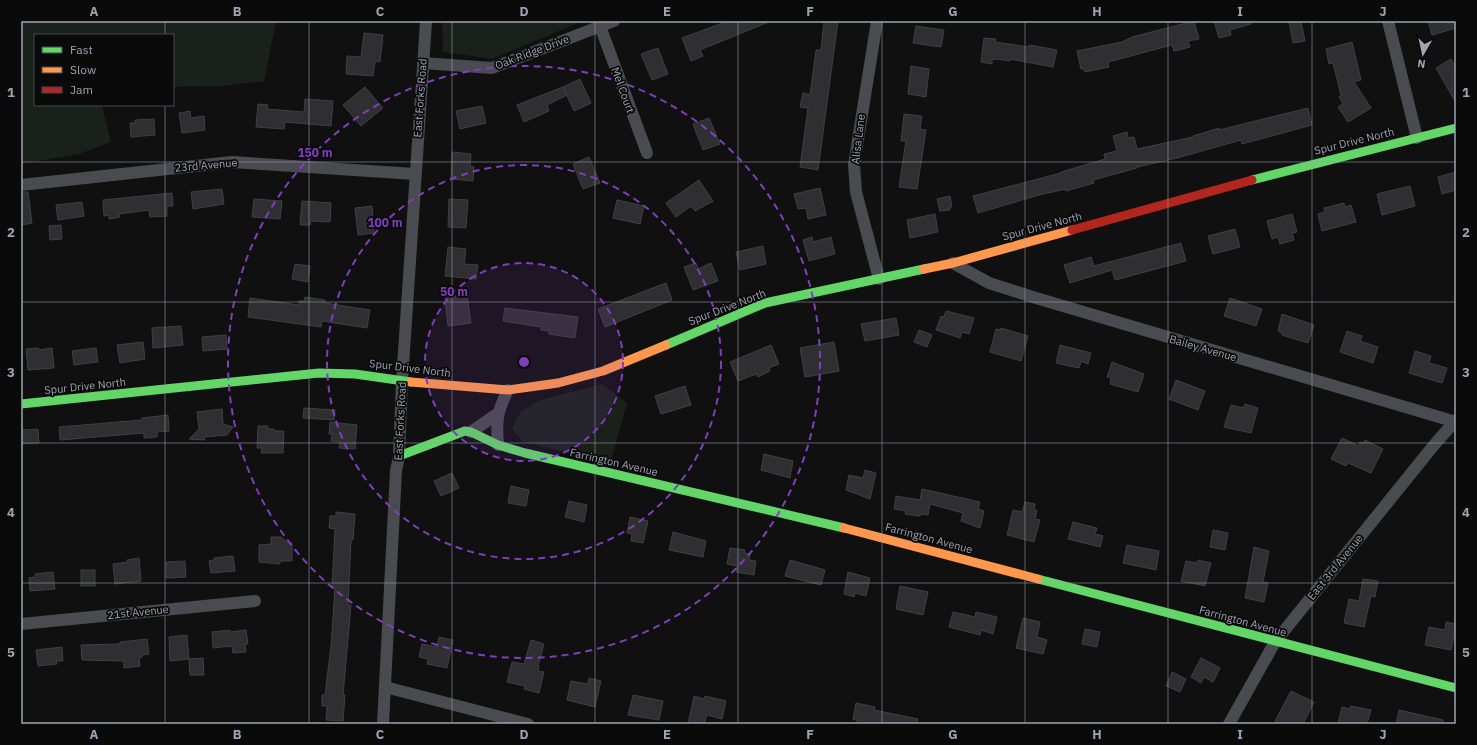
<svg xmlns="http://www.w3.org/2000/svg" width="1477" height="745" font-family="'IBM Plex Sans',sans-serif">
<rect width="100%" height="100%" fill="#101010"/>
<g fill="#1a201a">
<polygon points="21,21 276,21 264,81 222,86 173,87 173,35 35,35 35,105 102,105 111,142 79,154 21,164"/>
<polygon points="442,21 578,21 578,23 492,59 443,52"/>
<polygon points="602,384 627,403 610,464 522,441 512,429 521,411 540,400"/>
</g>
<g fill="#2f2f31" stroke="#3e4044">
<polygon points="728,21 771,21 700,50 703,56 691,61 682,38"/>
<polygon points="824,21 838,21 818,170 800,167 808,108 800,107 803,93 810,95 816,50 821,50"/>
<polygon points="1194,21 1199,39 1188,41 1190,47 1174,51 1172,45 1108,62 1109,67 1085,72 1084,69 1081,69 1077,51 1122,42 1132,37"/>
<polygon points="1214,21 1250,21 1251,24 1230,30 1231,35 1219,38"/>
<polygon points="1289,21 1301,21 1305,41 1293,43"/>
<polygon points="1428,21 1456,21 1456,28 1432,35"/>
<polygon points="916,26 944,30 941,47 913,43"/>
<polygon points="364,33 383,35 380,62 375,61 373,76 346,74 347,56 361,57"/>
<polygon points="984,38 996,39 995,42 1029,47 1029,45 1057,50 1053,67 1010,59 1010,61 996,59 992,60 992,64 981,62"/>
<polygon points="1352,42 1361,80 1354,82 1371,108 1348,122 1338,107 1343,104 1339,97 1341,95 1333,63 1329,64 1326,49"/>
<polygon points="658,48 668,74 652,80 641,54"/>
<polygon points="1451,59 1456,68 1456,103 1436,68"/>
<polygon points="911,66 929,69 926,97 908,94"/>
<polygon points="580,79 591,103 574,111 563,87"/>
<polygon points="365,87 383,108 361,126 343,105"/>
<polygon points="563,87 567,95 547,105 549,111 524,122 517,105"/>
<polygon points="305,99 333,101 331,126 285,122 284,129 256,127 258,104 268,105 267,109 304,112"/>
<polygon points="482,106 486,123 460,129 456,111"/>
<polygon points="1308,108 1312,125 1242,144 1241,140 1177,158 1137,167 1137,168 1093,180 1094,183 1066,191 1066,189 1039,195 978,213 973,196 1061,173 1061,172 1105,159 1104,154 1117,151 1113,136 1127,132 1128,138 1134,137 1137,149 1193,137 1193,136 1219,128 1219,130"/>
<polygon points="190,111 191,118 204,116 205,130 182,133 179,113"/>
<polygon points="904,114 922,116 920,129 926,130 917,189 899,187 906,141 901,141"/>
<polygon points="709,118 720,144 703,150 693,124"/>
<polygon points="154,119 155,135 131,137 130,123 135,123 135,120"/>
<polygon points="452,152 471,154 470,166 474,167 473,181 451,179"/>
<polygon points="589,157 600,183 583,189 573,164"/>
<polygon points="1456,172 1456,190 1442,194 1438,177"/>
<polygon points="699,180 713,201 695,211 691,206 676,217 666,203"/>
<polygon points="1410,186 1415,206 1382,215 1377,194"/>
<polygon points="820,188 826,215 808,219 806,208 798,209 794,194"/>
<polygon points="222,189 224,204 193,209 191,192"/>
<polygon points="21,192 28,192 32,223 21,225"/>
<polygon points="172,193 173,206 167,206 167,216 150,217 149,210 119,214 120,217 109,219 109,215 104,216 103,200"/>
<polygon points="950,196 952,207 950,207 950,210 940,211 937,199"/>
<polygon points="254,199 282,201 280,219 252,217"/>
<polygon points="449,199 468,200 466,228 448,227"/>
<polygon points="617,200 644,206 640,224 613,218"/>
<polygon points="302,201 331,203 330,222 311,221 310,225 300,225"/>
<polygon points="82,202 84,216 58,220 56,205"/>
<polygon points="1344,203 1345,207 1351,205 1356,222 1322,231 1318,214 1325,212 1324,208"/>
<polygon points="372,206 374,233 358,235 355,208"/>
<polygon points="935,214 938,232 910,238 907,220"/>
<polygon points="1292,214 1297,232 1292,233 1294,240 1280,244 1278,237 1272,239 1267,221"/>
<polygon points="61,225 62,239 50,240 49,226"/>
<polygon points="1235,229 1240,247 1213,254 1208,236"/>
<polygon points="812,237 813,242 831,237 835,254 809,261 803,240"/>
<polygon points="1181,243 1186,261 1115,280 1112,270 1070,283 1064,265 1091,257 1094,266"/>
<polygon points="763,246 766,264 740,270 736,252"/>
<polygon points="448,247 466,249 464,264 478,265 476,279 445,276"/>
<polygon points="696,263 698,269 711,263 718,281 693,290 684,267"/>
<polygon points="295,264 310,266 308,282 292,279"/>
<polygon points="666,283 672,300 605,327 598,309"/>
<polygon points="467,295 471,323 448,326 445,298"/>
<polygon points="305,297 325,300 325,303 370,310 367,328 322,321 321,327 248,317 250,298 299,305 299,301 304,301"/>
<polygon points="1230,298 1262,309 1256,326 1224,316"/>
<polygon points="505,308 578,317 575,338 549,334 549,331 541,330 541,327 503,321"/>
<polygon points="946,311 974,318 969,334 962,332 960,338 936,330 941,316 944,317"/>
<polygon points="1282,314 1314,325 1308,343 1282,335 1282,333 1278,331"/>
<polygon points="896,318 899,335 865,341 861,324"/>
<polygon points="181,326 183,345 153,348 152,328"/>
<polygon points="1001,328 1028,336 1021,361 990,352 996,329 1001,330"/>
<polygon points="919,330 932,335 927,347 914,342"/>
<polygon points="1347,331 1362,336 1360,341 1378,347 1373,363 1340,352"/>
<polygon points="226,335 227,349 203,351 202,337"/>
<polygon points="143,342 145,359 120,363 117,345"/>
<polygon points="834,342 839,371 805,377 800,348"/>
<polygon points="771,345 779,364 769,368 770,371 758,377 756,374 738,381 730,362"/>
<polygon points="1060,345 1091,353 1088,364 1081,361 1079,368 1056,363"/>
<polygon points="38,348 39,350 52,348 54,368 28,370 26,349"/>
<polygon points="96,348 98,362 74,365 72,351"/>
<polygon points="1415,351 1431,356 1429,363 1447,368 1442,383 1409,373"/>
<polygon points="1112,362 1144,374 1138,392 1110,384 1111,378 1107,377"/>
<polygon points="1176,380 1205,391 1198,410 1169,399"/>
<polygon points="685,386 691,405 661,414 655,396"/>
<polygon points="1245,404 1258,408 1251,433 1224,427 1231,405 1243,408"/>
<polygon points="304,408 335,410 334,420 303,418"/>
<polygon points="222,409 223,424 233,427 227,435 204,437 205,440 189,439 199,429 197,412"/>
<polygon points="168,415 169,431 157,432 157,437 144,438 144,433 60,440 59,427 142,420 142,418"/>
<polygon points="330,422 357,425 355,449 339,448 340,442 331,441 332,434 329,434"/>
<polygon points="258,426 268,426 268,429 274,429 274,431 284,431 283,453 261,453 262,448 257,448"/>
<polygon points="38,429 39,443 21,444 21,430"/>
<polygon points="1342,438 1359,446 1360,442 1363,443 1365,440 1383,449 1371,473 1348,463 1346,466 1331,459"/>
<polygon points="764,454 793,461 790,478 761,470"/>
<polygon points="865,470 876,473 870,499 846,490 849,475 863,478"/>
<polygon points="452,473 459,488 441,496 434,481"/>
<polygon points="511,486 529,490 526,506 508,503"/>
<polygon points="922,489 980,502 978,509 984,511 980,528 961,521 963,513 930,504 928,515 921,514 920,516 905,514 906,511 894,509 896,496 920,500"/>
<polygon points="569,501 587,505 584,522 565,517"/>
<polygon points="1025,502 1035,504 1034,510 1037,510 1035,519 1040,520 1034,542 1007,535 1013,510 1022,512"/>
<polygon points="336,512 355,514 353,540 351,540 348,605 351,605 343,695 345,695 343,721 326,720 327,706 322,706 322,695 325,695 331,646 335,588 332,588 335,529 329,528 330,516 336,516"/>
<polygon points="630,517 648,521 643,543 631,541 632,534 627,533"/>
<polygon points="1073,522 1097,528 1095,534 1103,536 1100,547 1068,539"/>
<polygon points="1213,530 1228,533 1225,550 1210,547"/>
<polygon points="673,532 706,541 703,557 669,550"/>
<polygon points="271,537 281,537 288,543 292,543 292,561 280,561 280,564 259,562 259,545 271,544"/>
<polygon points="1127,545 1159,551 1156,570 1123,563"/>
<polygon points="1254,547 1269,551 1263,582 1268,583 1264,602 1245,598"/>
<polygon points="730,548 745,550 744,553 750,554 749,560 756,561 754,575 736,572 737,566 727,564"/>
<polygon points="233,556 235,571 211,573 209,561 214,560 214,558"/>
<polygon points="139,558 141,581 115,584 113,564 128,562 127,560"/>
<polygon points="790,560 825,570 821,585 785,576"/>
<polygon points="1198,560 1211,563 1205,586 1181,581 1186,561 1197,563"/>
<polygon points="185,561 186,577 166,578 166,562"/>
<rect x="81" y="570" width="14" height="16"/>
<polygon points="53,572 55,589 30,591 29,578 35,577 35,574"/>
<polygon points="848,572 870,578 866,596 855,593 854,597 844,594"/>
<polygon points="1363,579 1378,581 1375,597 1371,596 1364,627 1344,623 1349,599 1359,601"/>
<polygon points="900,586 928,592 923,615 896,609"/>
<polygon points="953,612 975,617 976,612 997,617 993,634 981,630 980,635 949,627"/>
<polygon points="1023,618 1040,622 1037,637 1047,640 1043,654 1016,648"/>
<polygon points="1446,622 1456,624 1451,650 1425,645 1429,627 1445,630"/>
<polygon points="1085,629 1100,632 1097,647 1082,644"/>
<polygon points="230,630 230,632 246,630 248,644 245,644 246,652 233,653 232,646 213,648 212,632"/>
<polygon points="187,635 189,659 170,661 169,637"/>
<polygon points="439,637 453,640 447,668 427,664 428,659 419,657 422,644 437,647"/>
<polygon points="147,639 149,654 141,655 142,657 139,658 140,666 124,668 124,661 82,660 81,645 120,644 120,642"/>
<polygon points="531,640 544,644 538,666 539,667 538,671 544,672 539,693 524,689 525,686 507,682 512,662 524,664"/>
<polygon points="62,647 63,661 56,661 57,664 38,666 36,650"/>
<polygon points="203,658 204,675 190,675 189,659"/>
<polygon points="1201,658 1220,668 1213,682 1204,677 1201,683 1191,677"/>
<polygon points="1172,672 1186,679 1180,692 1166,686"/>
<polygon points="589,678 601,681 595,707 567,700 571,681 588,684"/>
<polygon points="1291,691 1314,702 1303,724 1281,724 1275,721"/>
<polygon points="633,695 663,701 659,720 628,715"/>
<polygon points="694,696 704,699 705,696 726,701 722,719 707,715 704,724 688,724"/>
<polygon points="856,703 875,707 874,710 918,719 917,724 857,724 858,721 853,719"/>
<polygon points="1351,706 1371,710 1367,724 1338,724 1342,707 1350,709"/>
<polygon points="1399,710 1443,720 1442,724 1396,724"/>
</g>
<g fill="none" stroke-linecap="round" stroke-linejoin="round">
<g stroke="#494b50" stroke-width="12">
<polyline points="877,21 854,165 856,192 879,279"/>
<polyline points="1388,21 1417,138"/>
<polyline points="600,26 647,153"/>
<polyline points="423,63 492,68 614,21"/>
<polyline points="21,185 232,162 415,174"/>
<polyline points="953,263 989,283 1036,298 1456,422"/>
<polyline points="471,432 497,414"/>
<path d="M 498,445 C 496,421 497,412 508,390"/>
<polyline points="21,624 255,601"/>
<polyline points="385,687 528,724"/>
<polyline points="383,724 396,471 399,456 402,381 426,22"/>
<polyline points="1229,724 1275,642 1434,445 1456,420"/>
</g>
<g stroke="#63d668" stroke-width="9">
<polyline points="1252,180 1456,128"/>
<polyline points="666,345 765,303 924,269"/>
<polyline points="21,404 319,373 355,374 411,382"/>
<polyline points="399,456 465,431 471,432 498,445 525,453 844,528"/>
<polyline points="1038,579 1456,688"/>
</g>
<g stroke="#ff974d" stroke-width="9">
<polyline points="924,269 953,263 1072,230"/>
<polyline points="411,382 508,390 558,383 603,371 666,345"/>
<polyline points="844,528 1038,579"/>
</g>
<polyline stroke="#b3261e" stroke-width="9" points="1072,230 1252,180"/>
</g>
<path fill="none" stroke="#9ea4b3" stroke-width="1" stroke-opacity="0.55" d="M 165,21 L 165,35M 309,21 L 309,724M 452,21 L 452,724M 595,21 L 595,724M 738,21 L 738,724M 882,21 L 882,724M 1025,21 L 1025,724M 1168,21 L 1168,724M 1312,21 L 1312,724M 165,105 L 165,724M 21,162 L 1456,162M 21,302 L 1456,302M 21,443 L 1456,443M 21,583 L 1456,583"/>
<circle cx="524" cy="362" r="99" fill="#803ebd" fill-opacity=".12"/>
<g fill="none" stroke="#803ebd" stroke-width="2" stroke-dasharray="7 5">
<circle cx="524" cy="362" r="99"/>
<circle cx="524" cy="362" r="197"/>
<circle cx="524" cy="362" r="296"/>
</g>
<g text-anchor="middle" dominant-baseline="central" stroke-width="3.5" stroke-linejoin="round" paint-order="stroke">
<g font-size="11" fill="#9ea4b3" stroke="#0a0a0b">
<text transform="translate(532 52) rotate(-21)">Oak Ridge Drive</text>
<text transform="translate(623 90) rotate(70)">Mel Court</text>
<text transform="translate(420 98) rotate(-86)">East Forks Road</text>
<text transform="translate(858 139) rotate(-83)">Alisa Lane</text>
<text transform="translate(1354 141) rotate(-14)">Spur Drive North</text>
<text transform="translate(206 165) rotate(-5)">23rd Avenue</text>
<text transform="translate(1042 226) rotate(-15)">Spur Drive North</text>
<text transform="translate(727 307) rotate(-21)">Spur Drive North</text>
<text transform="translate(1203 348) rotate(16)">Bailey Avenue</text>
<text transform="translate(410 368) rotate(7)">Spur Drive North</text>
<text transform="translate(85 386) rotate(-6)">Spur Drive North</text>
<text transform="translate(400 421) rotate(-87)">East Forks Road</text>
<text transform="translate(614 462) rotate(13)">Farrington Avenue</text>
<text transform="translate(929 538) rotate(15)">Farrington Avenue</text>
<text transform="translate(1335 567) rotate(-51)">East 3rd Avenue</text>
<text transform="translate(138 612) rotate(-6)">21st Avenue</text>
<text transform="translate(1243 621) rotate(15)">Farrington Avenue</text>
</g>
</g>
<circle cx="524" cy="362" r="6" fill="#803ebd" stroke="#0a0a0b" stroke-width="2"/>
<g font-size="12" text-anchor="middle" font-weight="bold" fill="#803ebd" stroke="#0a0a0b" stroke-width="3.5" stroke-linejoin="round" paint-order="stroke">
<text x="315" y="157">150 m</text>
<text x="385" y="227">100 m</text>
<text x="454" y="296">50 m</text>
</g>
<rect width="1477" height="745" fill="none" stroke="#0a0a0b" stroke-width="44"/>
<rect x="34" y="34" width="140" height="72" fill="#0a0a0b" stroke="#45484e"/>
<rect x="42" y="47" width="20" height="6" fill="#63d668" stroke="#45484e"/>
<text x="70" y="54" font-size="12" fill="#9ea4b3">Fast</text>
<rect x="42" y="67" width="20" height="6" fill="#ff974d" stroke="#45484e"/>
<text x="70" y="74" font-size="12" fill="#9ea4b3">Slow</text>
<rect x="42" y="87" width="20" height="6" fill="#b3261e" stroke="#45484e"/>
<text x="70" y="94" font-size="12" fill="#9ea4b3">Jam</text>
<g transform="translate(1423 54) rotate(189)" stroke="#0a0a0b" stroke-width="3" paint-order="stroke">
<path d="M0-3L7 15L0 10L-7 15Z" fill="#9ea4b3"/>
<text y="-6" font-size="11" font-weight="bold" text-anchor="middle" fill="#9ea4b3">N</text>
</g>
<rect x="22" y="22" width="1433" height="701" fill="none" stroke="#9ea4b3" stroke-width="1.5"/>
<g font-size="13" text-anchor="middle" font-weight="bold" fill="#9ea4b3">
<text x="94" y="16">A</text>
<text x="237" y="16">B</text>
<text x="380" y="16">C</text>
<text x="524" y="16">D</text>
<text x="667" y="16">E</text>
<text x="810" y="16">F</text>
<text x="953" y="16">G</text>
<text x="1097" y="16">H</text>
<text x="1240" y="16">I</text>
<text x="1383" y="16">J</text>
<text x="11" y="97">1</text>
<text x="1466" y="97">1</text>
<text x="11" y="237">2</text>
<text x="1466" y="237">2</text>
<text x="11" y="377">3</text>
<text x="1466" y="377">3</text>
<text x="11" y="517">4</text>
<text x="1466" y="517">4</text>
<text x="11" y="657">5</text>
<text x="1466" y="657">5</text>
<text x="94" y="739">A</text>
<text x="237" y="739">B</text>
<text x="380" y="739">C</text>
<text x="524" y="739">D</text>
<text x="667" y="739">E</text>
<text x="810" y="739">F</text>
<text x="953" y="739">G</text>
<text x="1097" y="739">H</text>
<text x="1240" y="739">I</text>
<text x="1383" y="739">J</text>
</g>
</svg>
